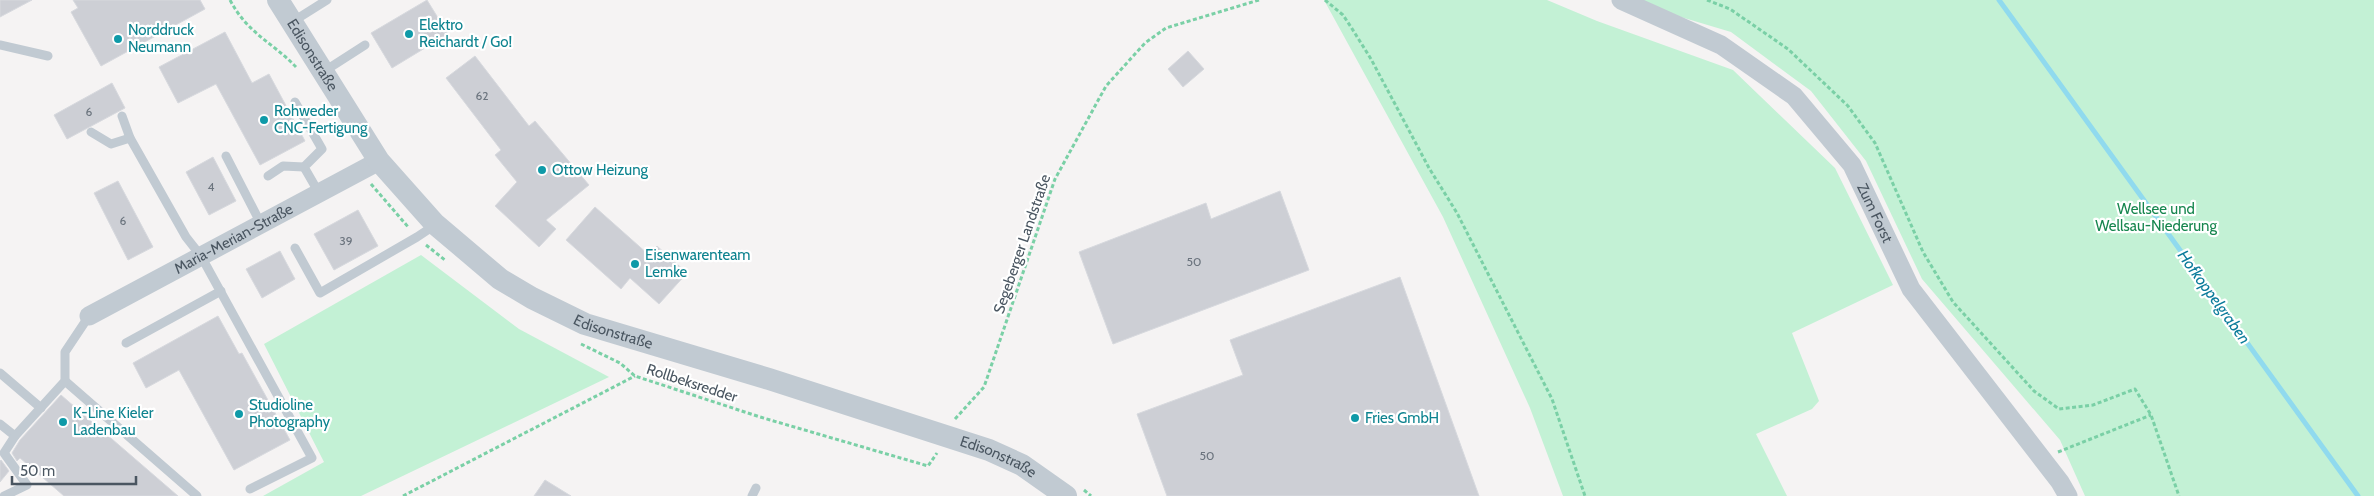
<svg xmlns="http://www.w3.org/2000/svg" width="2374" height="496" font-family="Cabin,sans-serif">
<rect width="100%" height="100%" fill="#f5f3f3"/>
<g fill="#c3f1d5">
<polygon points="1324,0 1547,0 1597,21 1733,70 1835,168 1893,285 1792,333 1819,401 1812,409 1756,434 1787,496 1563,496 1530,408 1443,217"/>
<polygon points="1624,0 2374,0 2374,496 2085,496 2060,440 1922,279 1866,161 1811,91 1731,32"/>
<polygon points="421,255 519,329 609,377 361,496 263,496 324,462 264,344"/>
</g>
<g fill="none" stroke-linecap="round" stroke-linejoin="round">
<polyline stroke="#90daee" stroke-width="5" points="1999,0 2358,496"/>
</g>
<g fill="#cdcfd5" stroke="#d7d9de">
<polygon points="0,0 32,0 0,17"/>
<polygon points="73,0 200,0 205,9 101,66 71,12 78,8"/>
<polygon points="427,0 448,34 392,68 371,33"/>
<polygon points="225,32 252,83 269,74 305,141 260,165 216,84 178,103 159,67"/>
<polygon points="1188,51 1204,69 1183,87 1168,69"/>
<polygon points="475,56 529,126 535,121 589,185 546,220 556,229 539,247 495,206 517,182 495,155 501,150 446,78"/>
<polygon points="112,83 125,108 67,139 54,115"/>
<polygon points="213,157 236,201 209,215 186,172"/>
<polygon points="118,181 153,247 128,260 94,193"/>
<polygon points="1280,191 1309,270 1113,344 1079,252 1206,203 1211,219"/>
<polygon points="595,207 649,255 657,246 687,273 659,304 630,278 621,289 566,240"/>
<polygon points="358,210 378,246 334,270 314,234"/>
<polygon points="280,251 295,279 262,298 246,269"/>
<polygon points="1400,277 1479,496 1167,496 1137,414 1243,375 1230,340"/>
<polygon points="218,316 239,354 242,353 290,440 234,470 179,370 146,388 133,363"/>
<polygon points="61,395 178,496 64,496 20,458 17,461 12,453 20,440"/>
<polygon points="1,460 9,471 0,482 0,461"/>
<polygon points="545,480 571,496 534,496"/>
</g>
<g fill="none" stroke-linecap="round" stroke-linejoin="round">
<g stroke="#7ad0a6" stroke-width="3" stroke-dasharray="4 2.5" stroke-linecap="butt">
<path d="M 230,0 C 248,34 271,41 296,67"/>
<polyline points="1325,0 1343,15 1351,27 1371,59 1429,168 1457,213 1552,399 1585,496"/>
<polyline points="1707,0 1730,9 1788,49 1848,106 1875,143 1923,252 1953,302 2034,391 2059,409 2093,405 2135,389 2151,415 2179,496"/>
<polyline points="371,184 409,228"/>
<polyline points="426,245 445,260"/>
<polyline points="581,344 620,363 635,376 760,417 928,466 937,453"/>
<polyline points="955,419 984,387 1055,179 1106,86 1145,43 1166,28 1259,0"/>
<polyline points="2058,452 2151,415"/>
<polyline points="1084,490 1091,496"/>
<polyline points="403,496 635,376"/>
</g>
<g stroke="#c1cad2" stroke-width="9">
<polyline points="292,22 327,0"/>
<polyline points="0,45 48,56"/>
<polyline points="323,72 365,45"/>
<polyline points="295,102 322,149 304,167 319,193"/>
<polyline points="122,116 130,138 186,237 201,256 312,458 250,489"/>
<polyline points="91,132 111,144 130,138"/>
<polyline points="226,156 261,224"/>
<polyline points="268,176 283,166 304,167"/>
<polyline points="295,248 320,293 417,237 435,225"/>
<polyline points="126,343 221,291"/>
<polyline points="0,373 41,408"/>
<polyline points="65,381 197,496"/>
<polyline points="0,424 15,436 65,381 65,352 89,316"/>
<polyline points="4,496 27,485 4,453 15,436"/>
<polyline points="752,496 756,488"/>
</g>
<g stroke="#c1cad2" stroke-width="19">
<path id="s1" d="M 1621,0 L 1721,45 L 1794,96 L 1852,165 L 1911,289 L 2060,482 L 2068,496"/>
<path id="s2" d="M 89,316 L 379,161"/>
</g>
<path stroke="#c1cad2" stroke-width="22" id="s3" d="M 278,0 L 379,161 L 435,224 L 500,279 L 532,298 L 585,324 L 769,379 L 989,450 L 1022,465 L 1066,496"/>
</g>
<g fill="#0f9aa8" stroke="#fff" stroke-width="2">
<circle cx="409" cy="34" r="5"/>
<circle cx="118" cy="39" r="5"/>
<circle cx="264" cy="120" r="5"/>
<circle cx="542" cy="170" r="5"/>
<circle cx="635" cy="264" r="5"/>
<circle cx="239" cy="414" r="5"/>
<circle cx="1355" cy="418" r="5"/>
<circle cx="63" cy="422" r="5"/>
</g>
<g text-anchor="middle" dominant-baseline="central" stroke-width="4.5" stroke-linejoin="round" paint-order="stroke">
<g font-size="12" fill="#6b747e">
<text x="482" y="95">62</text>
<text x="89" y="111">6</text>
<text x="211" y="186">4</text>
<text x="123" y="220">6</text>
<text x="346" y="240">39</text>
<text x="1194" y="261">50</text>
<text x="1207" y="455">50</text>
</g>
<g font-size="15" fill="#0d838f" stroke="#fff" text-anchor="start">
<text x="419" y="25">Elektro<tspan x="419" dy="17">Reichardt / Go!</tspan></text>
<text x="128" y="30">Norddruck<tspan x="128" dy="17">Neumann</tspan></text>
<text x="274" y="111">Rohweder<tspan x="274" dy="17">CNC-Fertigung</tspan></text>
<text x="552" y="170">Ottow Heizung</text>
<text x="645" y="255">Eisenwarenteam<tspan x="645" dy="17">Lemke</tspan></text>
<text x="249" y="405">Studioline<tspan x="249" dy="17">Photography</tspan></text>
<text x="73" y="413">K-Line Kieler<tspan x="73" dy="17">Ladenbau</tspan></text>
<text x="1365" y="418">Fries GmbH</text>
</g>
<g font-size="15" fill="#4a5661" stroke="#fff">
<text stroke="none"><textPath href="#s3" startOffset="65">Edisonstraße</textPath></text>
<text stroke="none"><textPath href="#s1" startOffset="342">Zum Forst</textPath></text>
<text stroke="none"><textPath href="#s2" startOffset="164">Maria-Merian-Straße</textPath></text>
<text transform="translate(1022 244) rotate(-71)">Segeberger Landstraße</text>
<text stroke="none"><textPath href="#s3" startOffset="485">Edisonstraße</textPath></text>
<text transform="translate(692 383) rotate(18)">Rollbeksredder</text>
<text stroke="none"><textPath href="#s3" startOffset="890">Edisonstraße</textPath></text>
</g>
<g font-size="15" fill="#17864f" stroke="#fff">
<text x="2156" y="209">Wellsee und<tspan x="2156" dy="17">Wellsau-Niederung</tspan></text>
</g>
<g font-size="16" font-style="italic" fill="#0c7c9b" stroke="#fff">
<text transform="translate(2214 297) rotate(54)">Hofkoppelgraben</text>
</g>
</g>
<path d="M12 476v8h124v-8" fill="none" stroke="#4a5661" stroke-width="2.5"/>
<text x="20" y="476" font-size="15" fill="#4a5661" stroke="#ffffff" stroke-width="4" paint-order="stroke">50 m</text>
</svg>
